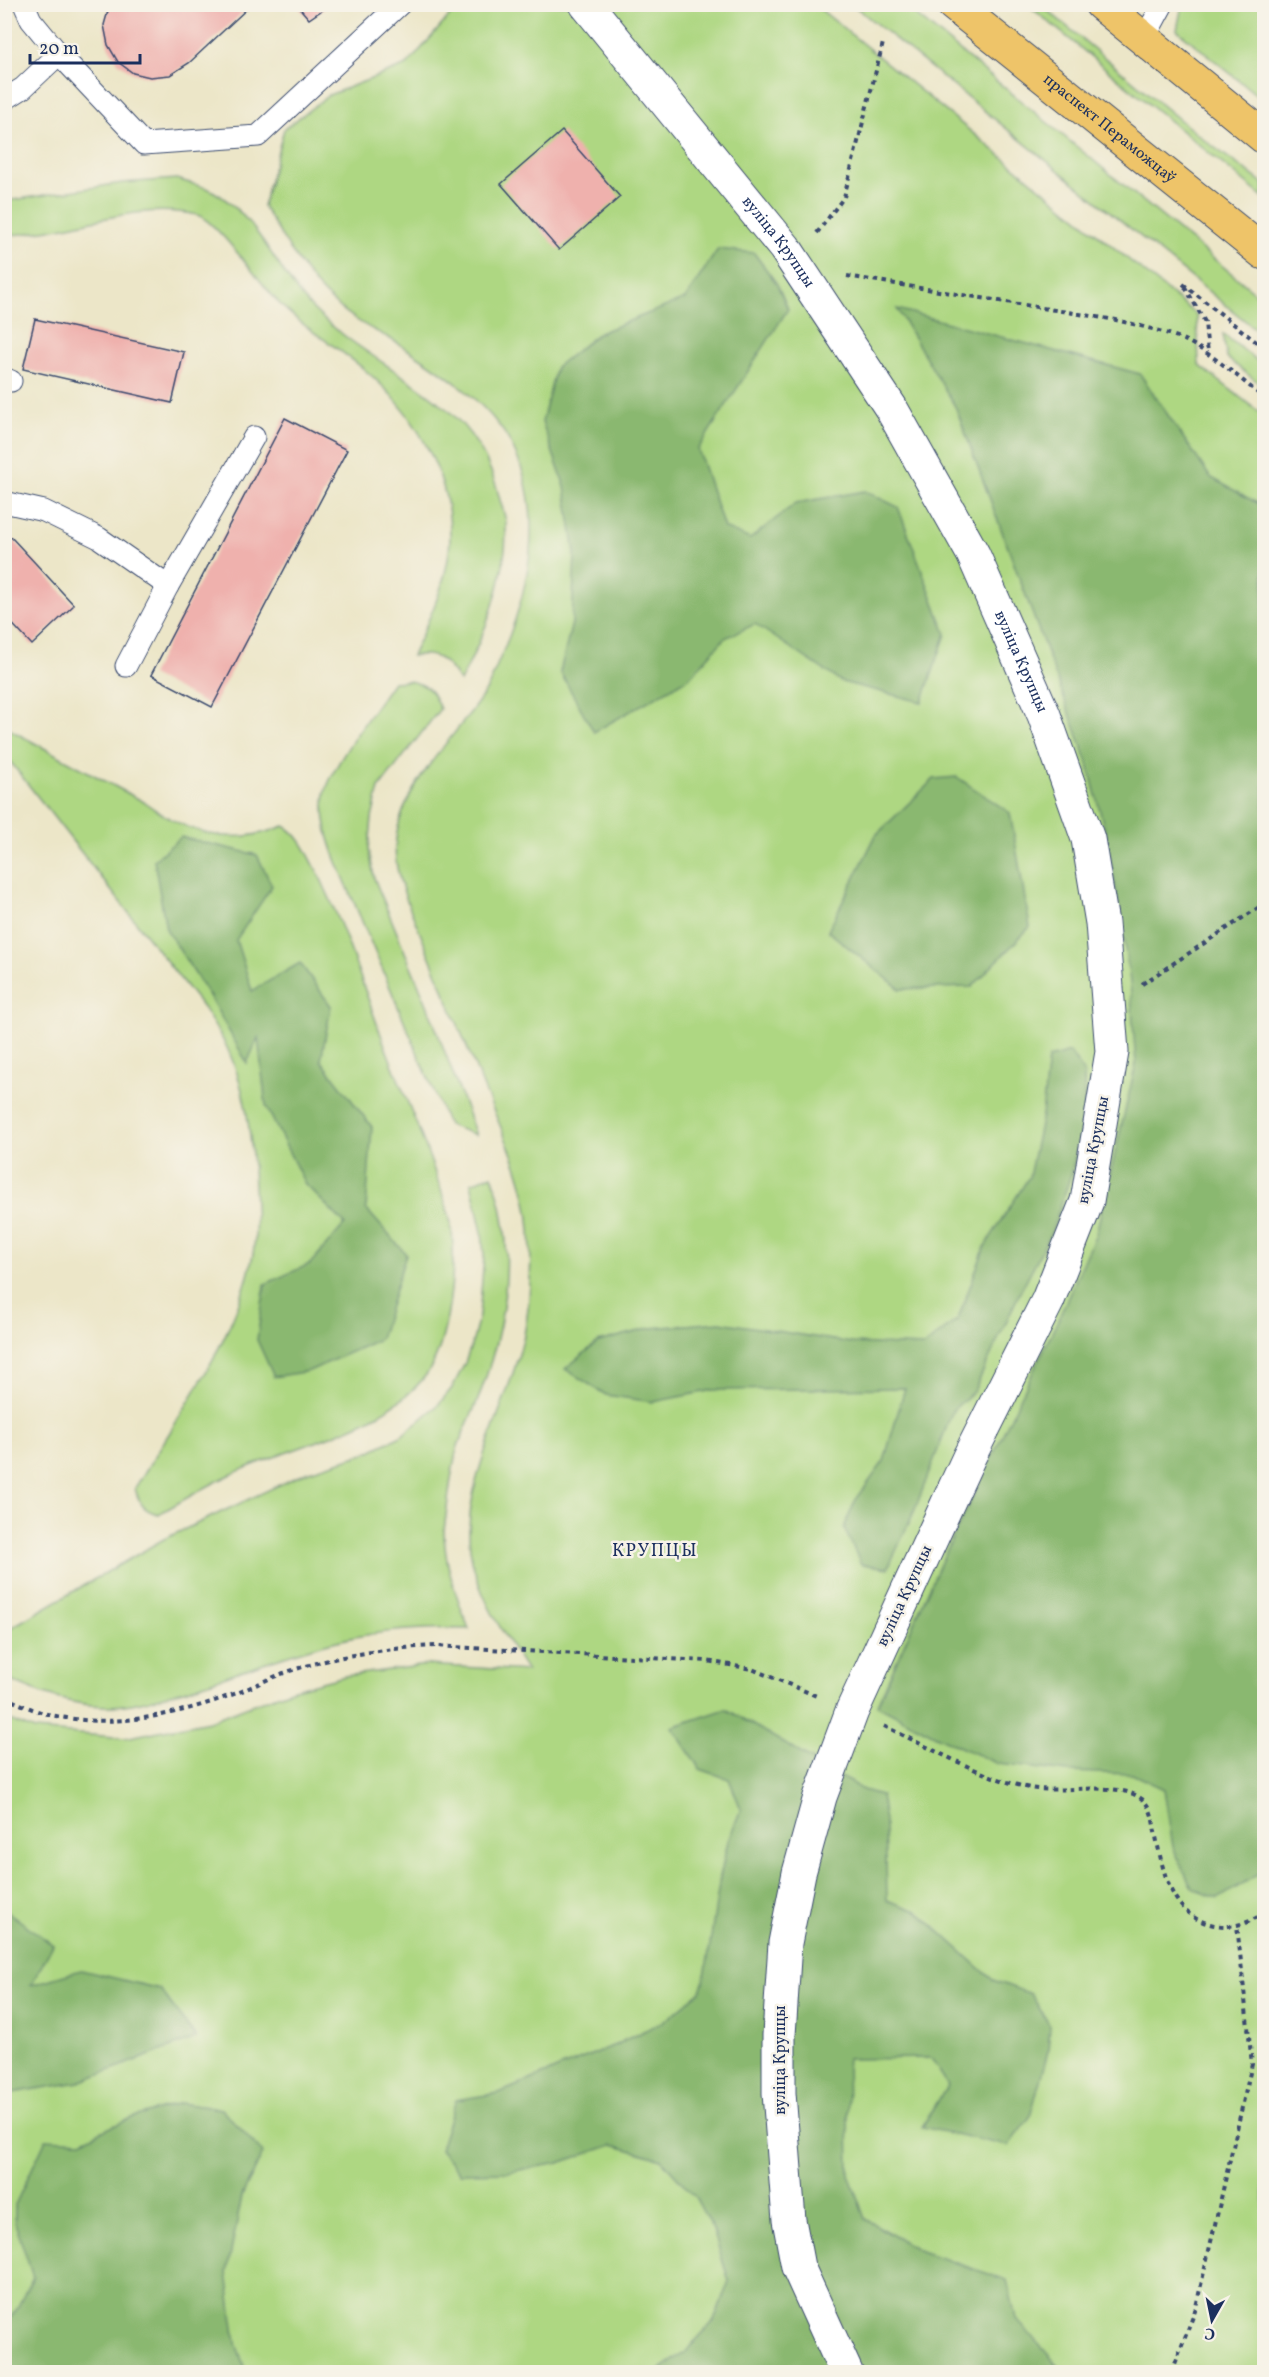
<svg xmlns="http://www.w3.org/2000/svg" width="1269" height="2377" font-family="Vollkorn,serif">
<rect width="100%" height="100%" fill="#f7f3e8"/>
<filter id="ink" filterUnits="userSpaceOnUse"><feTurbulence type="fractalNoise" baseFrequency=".0167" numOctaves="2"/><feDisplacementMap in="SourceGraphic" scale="12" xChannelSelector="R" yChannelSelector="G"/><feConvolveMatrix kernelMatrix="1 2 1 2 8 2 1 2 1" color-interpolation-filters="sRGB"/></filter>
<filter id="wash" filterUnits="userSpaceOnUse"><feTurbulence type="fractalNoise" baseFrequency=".008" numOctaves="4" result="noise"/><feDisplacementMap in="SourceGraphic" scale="24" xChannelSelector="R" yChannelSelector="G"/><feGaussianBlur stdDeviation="1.35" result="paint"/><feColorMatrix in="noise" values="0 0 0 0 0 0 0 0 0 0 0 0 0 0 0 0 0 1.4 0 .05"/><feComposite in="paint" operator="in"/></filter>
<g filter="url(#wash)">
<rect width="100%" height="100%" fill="#ece6c8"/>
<g fill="#aed782" stroke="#648370" stroke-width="1.5">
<path d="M 459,5 L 815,5 L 1197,315 L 1199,365 L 1264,416 L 1264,2372 L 5,2372 L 4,1718 L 35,1730 L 125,1738 L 209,1721 L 291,1690 L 345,1676 L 427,1665 L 527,1671 C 504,1634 476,1594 470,1549 C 462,1484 505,1409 521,1347 C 530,1316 532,1262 530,1230 C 527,1179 503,1134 484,1088 C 460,1030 436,973 413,916 C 402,889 391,862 397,832 C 407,779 454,739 483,695 C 490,686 494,673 498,663 C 528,597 547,516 513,448 C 491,402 432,364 389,338 C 377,331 364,326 354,318 C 340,308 323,295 313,281 C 294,258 279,231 263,206 L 284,129 L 329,95 L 407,65 Z"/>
<polygon points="853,5 901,5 906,7 1264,300 1264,336"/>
<polygon points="1028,5 1041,5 1203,139 1264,184 1264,198"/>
<polygon points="1182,5 1264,5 1264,101 1177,30"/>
<polygon points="4,33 11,51 5,71 4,71"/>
<path d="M 177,179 C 188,183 201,185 211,190 C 259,216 277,274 314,310 C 352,347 401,371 442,405 C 473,430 491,461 500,500 C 502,507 505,515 506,522 C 508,578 485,634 460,682 C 447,661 437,651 412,656 C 429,619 450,578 450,536 C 451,474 413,410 366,371 C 339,347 305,330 280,304 C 264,288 214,218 197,215 C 148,204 102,220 54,229 C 38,232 21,234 5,236 L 5,199 L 13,200 L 122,183 Z"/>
<polygon points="1223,334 1264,366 1264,387 1227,358"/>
<path d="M 409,681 C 429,685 432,690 440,709 L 379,788 L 372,818 L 369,849 L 374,878 L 428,1007 L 476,1135 L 448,1125 L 337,862 C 329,841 321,817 325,794 C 330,768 376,707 393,682 Z"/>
<path d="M 5,727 L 144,802 C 189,834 231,848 284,826 C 300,834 308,854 316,869 C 345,927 364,990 387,1051 C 403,1092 421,1132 435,1173 C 441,1190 448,1208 451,1225 C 457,1263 449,1344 426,1375 C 386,1429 290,1446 230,1475 C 206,1486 182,1501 159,1514 C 143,1511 139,1503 135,1488 C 177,1419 239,1333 253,1254 C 258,1226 254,1195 253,1167 C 250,1128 245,1088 229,1052 C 223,1037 212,1023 204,1009 L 5,755 Z"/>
<path d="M 492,1175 C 518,1247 506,1324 480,1394 C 474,1412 463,1430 457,1449 C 450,1475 448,1504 444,1530 C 444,1565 457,1597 469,1629 C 422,1627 374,1631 329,1643 C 277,1656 228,1677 177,1692 C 154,1699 129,1707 105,1706 C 70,1705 36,1693 5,1678 L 5,1631 L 164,1539 L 309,1471 L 364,1454 L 401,1436 L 438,1405 L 452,1388 L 465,1363 L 474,1337 L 479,1316 L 484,1256 L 482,1232 L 471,1183 Z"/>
</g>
<g fill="#8ab870" stroke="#527467" stroke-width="1.5">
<polygon points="718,249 754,253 777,284 788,309 698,449 724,528 750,539 796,503 865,491 898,507 946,634 922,702 842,682 755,624 725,638 689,678 594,732 560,672 572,623 575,553 565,487 542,422 556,367 599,333 685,299"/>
<polygon points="897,309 1140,374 1210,477 1264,507 1264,1867 1257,1875 1218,1899 1192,1888 1173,1847 1164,1789 1132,1774 1069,1772 998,1764 938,1737 877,1705 941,1562 1057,1322 1096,1234 1136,1064 1130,982 1118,901 1106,835 1087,760 956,408"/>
<polygon points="957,777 1010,813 1030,927 972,987 900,989 828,931 876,835 934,779"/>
<polygon points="181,837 257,855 272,886 236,940 252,991 300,963 331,1006 321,1060 372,1127 366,1209 406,1254 380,1339 309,1371 274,1377 257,1340 265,1284 310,1264 345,1224 305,1184 266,1106 258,1038 247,1063 208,994 166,929 154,860"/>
<polygon points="1070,1052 1084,1073 1085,1118 1071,1175 1052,1231 1020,1292 974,1391 953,1410 914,1512 888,1568 861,1564 844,1528 855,1501 884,1461 905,1388 713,1390 653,1402 606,1395 565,1369 598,1342 651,1328 720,1322 852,1343 924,1346 958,1319 985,1246 1029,1177 1042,1115 1048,1058"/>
<polygon points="726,1709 863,1790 881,1795 885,1821 887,1900 917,1911 993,1980 1031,1994 1050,2026 1048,2051 1030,2117 1008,2146 922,2127 948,2085 931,2058 847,2059 849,2174 865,2219 920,2251 1007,2280 1016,2319 1064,2372 657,2372 685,2352 714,2321 729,2281 713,2230 695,2197 661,2159 612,2145 559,2163 508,2172 460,2173 440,2149 456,2100 499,2093 615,2045 666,2020 700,1992 706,1971 720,1877 728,1841 741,1809 729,1779 700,1769 672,1727"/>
<polygon points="4,1909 53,1945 31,1985 81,1970 160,1989 196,2038 79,2082 5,2094"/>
<polygon points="180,2103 222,2109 263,2153 242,2196 227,2272 236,2343 246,2372 5,2372 5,2318 13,2316 33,2277 15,2223 15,2205 46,2139 81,2141 131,2118"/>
</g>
<g id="blocks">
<g fill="#efb1ad">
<polygon points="110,4 252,4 189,63 170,75 150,77 133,73 118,62 108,45 104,25"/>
<polygon points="296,4 331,4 309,19"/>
<polygon points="562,131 620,197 559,250 501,184"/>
<polygon points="35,319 184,352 172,403 23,369"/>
<polygon points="285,418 347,450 212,707 151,675"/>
<polygon points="11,537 74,605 32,645 4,615 4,543"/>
</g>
</g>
</g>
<g filter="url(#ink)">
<use href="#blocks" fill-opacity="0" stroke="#3a4a6e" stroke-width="1.5"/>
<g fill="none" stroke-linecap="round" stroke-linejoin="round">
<g stroke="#3a4a6e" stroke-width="23">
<g id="lane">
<polyline points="24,4 31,20 59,54 144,144 258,136 400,4"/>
<polyline points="1144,39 1163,4"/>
<polyline points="4,100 23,88 59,54"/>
<polyline points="4,378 11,381"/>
<polyline points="4,502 44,511 99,538 168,586 254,437"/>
<polyline points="126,666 168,586"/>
</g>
</g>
<g stroke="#3a4a6e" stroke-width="35">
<g id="street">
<path id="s1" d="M 586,4 L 785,248 L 891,408 L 973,554 L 1044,715 L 1088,839 L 1102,923 L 1112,1052 L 1087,1201 L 1048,1300 L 969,1457 L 852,1711 L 820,1797 L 799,1873 L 785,1943 L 779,2035 L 779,2093 L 789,2220 L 798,2267 L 846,2372"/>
</g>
</g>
<g stroke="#3a4a6e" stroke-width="35">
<g id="primary">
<path id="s2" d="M 953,4 L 1264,253"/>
<polyline points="1101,4 1264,137"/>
</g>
</g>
<g stroke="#3a4a6e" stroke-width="4" stroke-dasharray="4.5 4.5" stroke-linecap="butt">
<polyline points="817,233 844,197 883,43"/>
<path d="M 847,276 L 1116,320 C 1137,325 1159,330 1180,338 C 1211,352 1238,377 1264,398"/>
<polyline points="1183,284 1264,348"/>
<polyline points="1185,287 1205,322 1208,354"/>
<polyline points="1142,984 1264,904"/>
<path d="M 4,1697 C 20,1704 39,1713 56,1716 C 118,1729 183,1714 242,1691 C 256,1685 270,1678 284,1673 C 333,1656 385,1648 436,1646 L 707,1661 L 752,1669 L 819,1697"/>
<path d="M 884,1726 C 927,1746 985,1779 1030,1788 C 1061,1794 1118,1780 1142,1799 C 1152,1808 1153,1820 1155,1832 C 1163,1869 1169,1916 1214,1925 C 1233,1928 1250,1924 1264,1912"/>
<polyline points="1172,2372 1195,2311 1252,2064 1237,1925"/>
</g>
<use href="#lane" stroke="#fff" stroke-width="21"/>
<use href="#street" stroke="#fff" stroke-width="33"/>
<use href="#primary" stroke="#eec469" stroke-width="33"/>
</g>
</g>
<g text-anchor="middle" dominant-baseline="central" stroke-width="5" stroke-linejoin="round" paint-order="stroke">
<g font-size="16" fill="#1b2f5e" stroke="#f7f3e8">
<text stroke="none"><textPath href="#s2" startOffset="200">праспект Пераможцаў</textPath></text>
<text stroke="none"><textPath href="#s1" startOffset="306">вуліца Крупцы</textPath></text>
<text stroke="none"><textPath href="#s1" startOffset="792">вуліца Крупцы</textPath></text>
<text transform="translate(1094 1150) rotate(-79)">вуліца Крупцы</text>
<text transform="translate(905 1596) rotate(-65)">вуліца Крупцы</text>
<text transform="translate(781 2060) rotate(-90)">вуліца Крупцы</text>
</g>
<g font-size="18" letter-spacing="1.5" fill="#1b2f5e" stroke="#f7f3e8">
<text x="655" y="1551">КРУПЦЫ</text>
</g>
</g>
<rect width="1269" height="2377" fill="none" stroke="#f7f3e8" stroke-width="24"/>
<g transform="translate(1212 2320) rotate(189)" stroke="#f7f3e8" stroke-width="4.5" paint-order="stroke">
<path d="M0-4.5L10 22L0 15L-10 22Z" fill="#1b2f5e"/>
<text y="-9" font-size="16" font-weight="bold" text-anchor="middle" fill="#1b2f5e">С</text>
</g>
<path d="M30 54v9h110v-9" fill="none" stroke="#1b2f5e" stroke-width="3"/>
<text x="39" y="54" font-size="18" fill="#1b2f5e" stroke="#f7f3e8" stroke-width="4.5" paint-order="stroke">20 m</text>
</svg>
